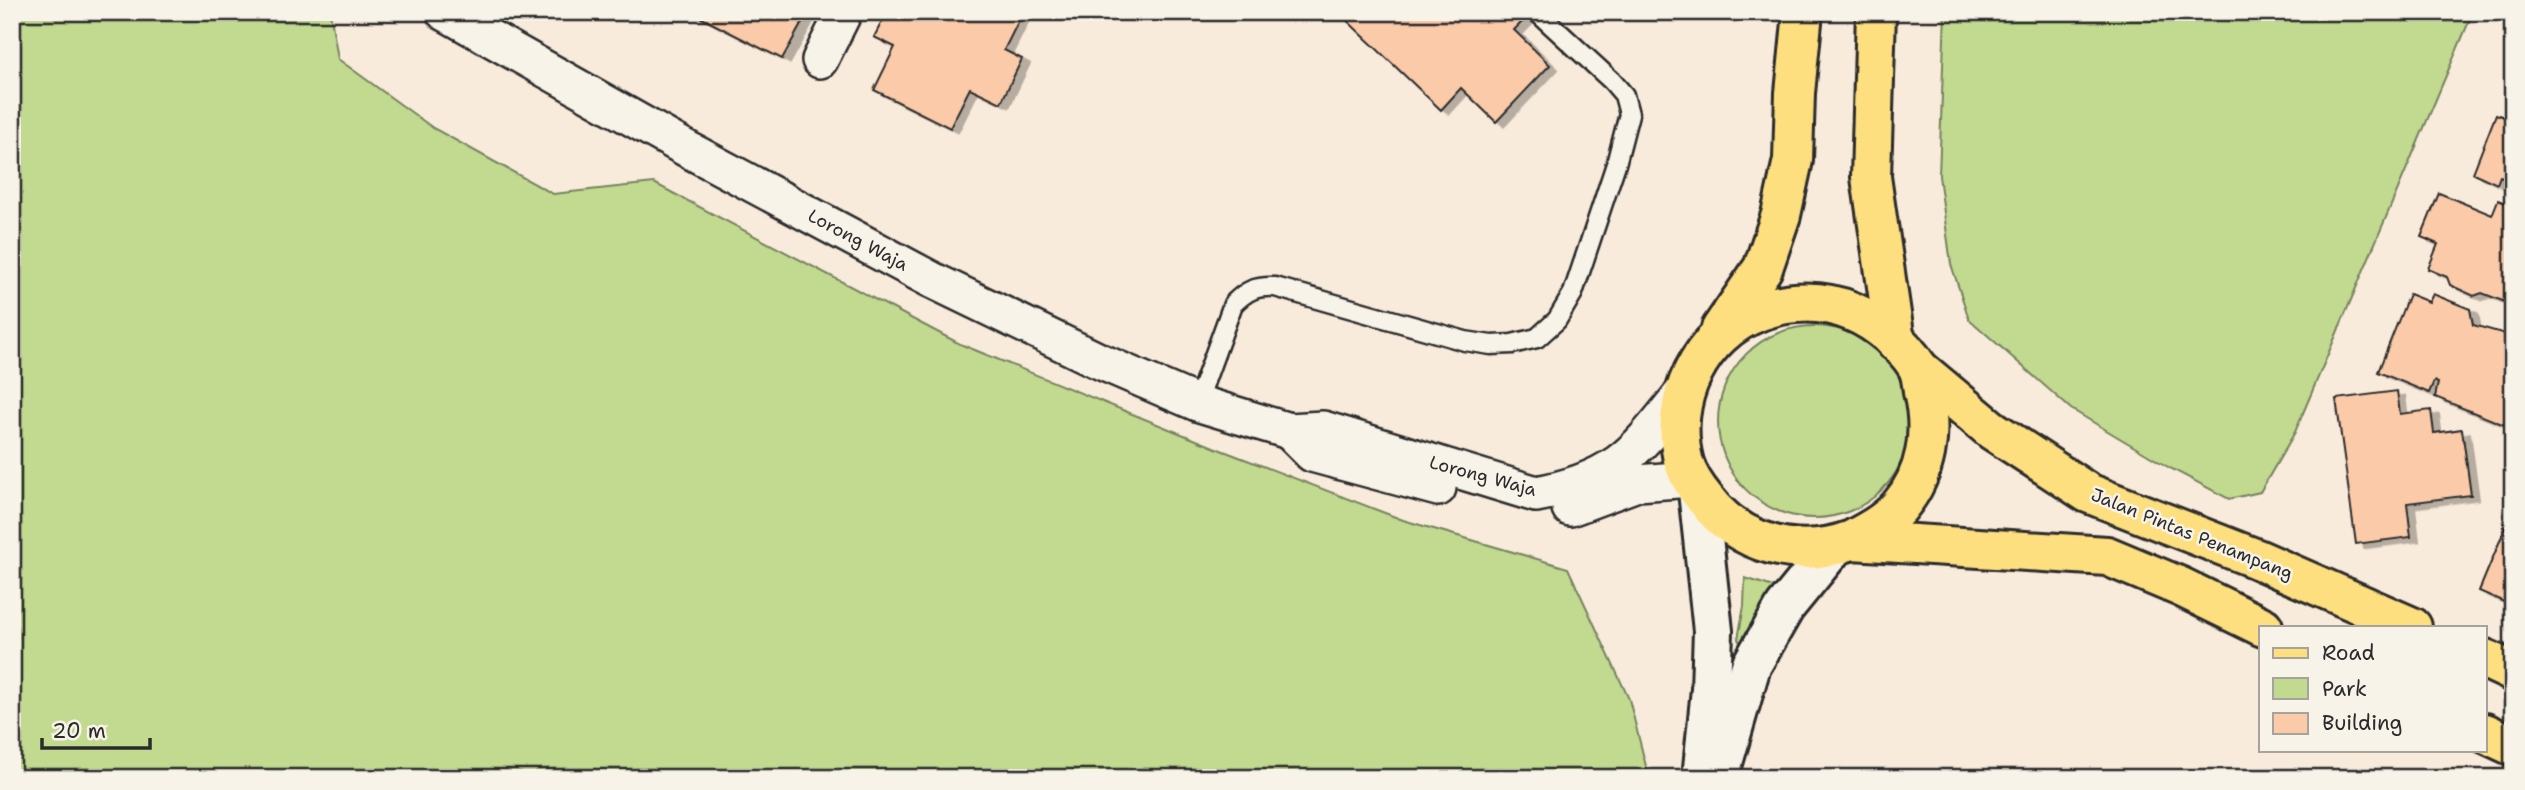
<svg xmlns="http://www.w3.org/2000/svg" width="2525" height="790" font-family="'Shantell Sans',sans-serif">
<defs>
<filter id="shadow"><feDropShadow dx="8" dy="4.5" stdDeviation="0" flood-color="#0004"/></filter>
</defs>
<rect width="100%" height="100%" fill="#f8ebdb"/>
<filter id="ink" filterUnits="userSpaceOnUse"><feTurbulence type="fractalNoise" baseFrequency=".0143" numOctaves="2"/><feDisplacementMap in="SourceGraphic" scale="14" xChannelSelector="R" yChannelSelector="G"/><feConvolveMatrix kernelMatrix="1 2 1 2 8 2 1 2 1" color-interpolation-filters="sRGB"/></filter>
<g filter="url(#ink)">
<g fill="#c1da90" stroke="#76825e" stroke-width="2">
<polygon points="12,12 330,12 338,59 433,128 553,194 654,183 960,344 1221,450 1403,520 1568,568 1629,699 1649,778 12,778"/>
<polygon points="1945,12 2473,12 2295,432 2260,492 2229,499 2168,467 2071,409 1969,319 1951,264 1939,176"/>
<circle cx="1814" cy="422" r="96"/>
<polygon points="1745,578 1786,591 1742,646 1738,639 1744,606"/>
</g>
<g fill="#facaa9" stroke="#2b2b2b" stroke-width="2" filter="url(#shadow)">
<polygon points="690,12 808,12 782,59"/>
<polygon points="887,12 901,12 907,15 908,12 1023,12 1004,50 1022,59 1001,103 970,88 950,128 874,90 895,47 874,37"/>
<polygon points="1338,12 1526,12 1529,15 1514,30 1550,65 1496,122 1461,88 1441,110"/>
<polygon points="2509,103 2513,105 2513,182 2500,176 2497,184 2473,173 2496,114 2504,117"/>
<polygon points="2439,193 2492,215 2498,200 2513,206 2513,305 2482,293 2474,296 2450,285 2447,277 2428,269 2438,244 2421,237"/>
<polygon points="2409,294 2429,302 2433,294 2470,309 2473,325 2513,336 2513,411 2507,426 2435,397 2438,383 2434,381 2429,393 2378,372"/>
<polygon points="2397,391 2400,414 2431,410 2434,433 2462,429 2471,495 2407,503 2411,537 2356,544 2336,399"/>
<polygon points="2506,526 2513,529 2513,606 2479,591"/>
</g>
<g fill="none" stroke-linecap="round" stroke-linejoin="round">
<g stroke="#2b2b2b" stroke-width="23">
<path id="lane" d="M 1197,403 L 1233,304 C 1247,290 1256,286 1275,287 L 1465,341 L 1491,345 L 1512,344 L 1537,338 L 1557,320 L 1573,293 L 1616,164 L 1629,114 L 1624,95 L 1612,81 L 1537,12"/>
</g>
<g stroke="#2b2b2b" stroke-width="40">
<g id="street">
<path d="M 444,12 L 689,150 L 932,280 L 1097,360 L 1197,403 L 1289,431 L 1323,429 L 1536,494 C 1564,489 1594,480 1618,463 C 1644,444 1664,415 1685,390"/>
<polyline points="820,60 844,12"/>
<polyline points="1289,431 1312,454 1438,488"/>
<polyline points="1570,508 1637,483 1691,479"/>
</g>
</g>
<g stroke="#2b2b2b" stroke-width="44">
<g id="secondary">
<polyline points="1698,491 1713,631 1711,689 1702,778"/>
<polyline points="1720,773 1751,666 1785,607 1834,547"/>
</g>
</g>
<g stroke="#2b2b2b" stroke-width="44">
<g id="primary">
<polyline points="1876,12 1871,177 1895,341"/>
<polyline points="1721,329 1763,268 1781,215 1793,160 1795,93 1803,12"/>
<polyline points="1918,368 1992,430 2088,493 2257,559 2412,627"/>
<path d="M 1852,540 C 1869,531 1886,522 1899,507 C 1927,474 1933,432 1923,392 C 1922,384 1921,373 1917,366 C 1903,344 1877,322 1853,312 C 1823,299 1789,300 1760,311 C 1700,333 1667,401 1684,463 C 1688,476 1696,488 1705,499 C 1740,545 1798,560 1852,540 L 2107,556 L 2181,587 L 2263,627"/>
<polyline points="2485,659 2513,672"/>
<polyline points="2485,733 2513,746"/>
</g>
</g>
<use href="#lane" stroke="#f7f3e8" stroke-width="18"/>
<use href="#street" stroke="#f7f3e8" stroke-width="35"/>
<use href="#secondary" stroke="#f7f3e8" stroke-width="38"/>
<use href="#primary" stroke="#fedf80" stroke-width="38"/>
</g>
</g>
<g text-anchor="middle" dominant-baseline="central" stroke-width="5" stroke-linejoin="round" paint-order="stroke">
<g font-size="18" fill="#2b2b2b" stroke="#f7f3e8">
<text transform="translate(858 240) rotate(28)">Lorong Waja</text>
<text transform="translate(1483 476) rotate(15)">Lorong Waja</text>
<text transform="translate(2192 534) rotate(22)">Jalan Pintas Penampang</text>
</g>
</g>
<rect width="2525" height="790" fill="none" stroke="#f7f3e8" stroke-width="42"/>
<rect x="21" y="21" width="2483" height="748" fill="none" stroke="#2b2b2b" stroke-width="2.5" filter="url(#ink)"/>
<rect x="2259" y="626" width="228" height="126" fill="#f7f3e8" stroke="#a5a39c" stroke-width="2"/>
<rect x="2273" y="648" width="35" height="10" fill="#fedf80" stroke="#a5a39c" stroke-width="2"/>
<text x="2322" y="660" font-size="21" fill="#2b2b2b">Road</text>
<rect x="2273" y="678" width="35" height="21" fill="#c1da90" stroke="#a5a39c" stroke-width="2"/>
<text x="2322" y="696" font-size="21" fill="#2b2b2b">Park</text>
<rect x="2273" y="713" width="35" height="21" fill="#facaa9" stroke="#a5a39c" stroke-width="2"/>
<text x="2322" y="730" font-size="21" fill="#2b2b2b">Building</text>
<path d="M42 738v10h108v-10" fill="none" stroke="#2b2b2b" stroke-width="3.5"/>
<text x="52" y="738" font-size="21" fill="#2b2b2b" stroke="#f7f3e8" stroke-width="5" paint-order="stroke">20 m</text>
</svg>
